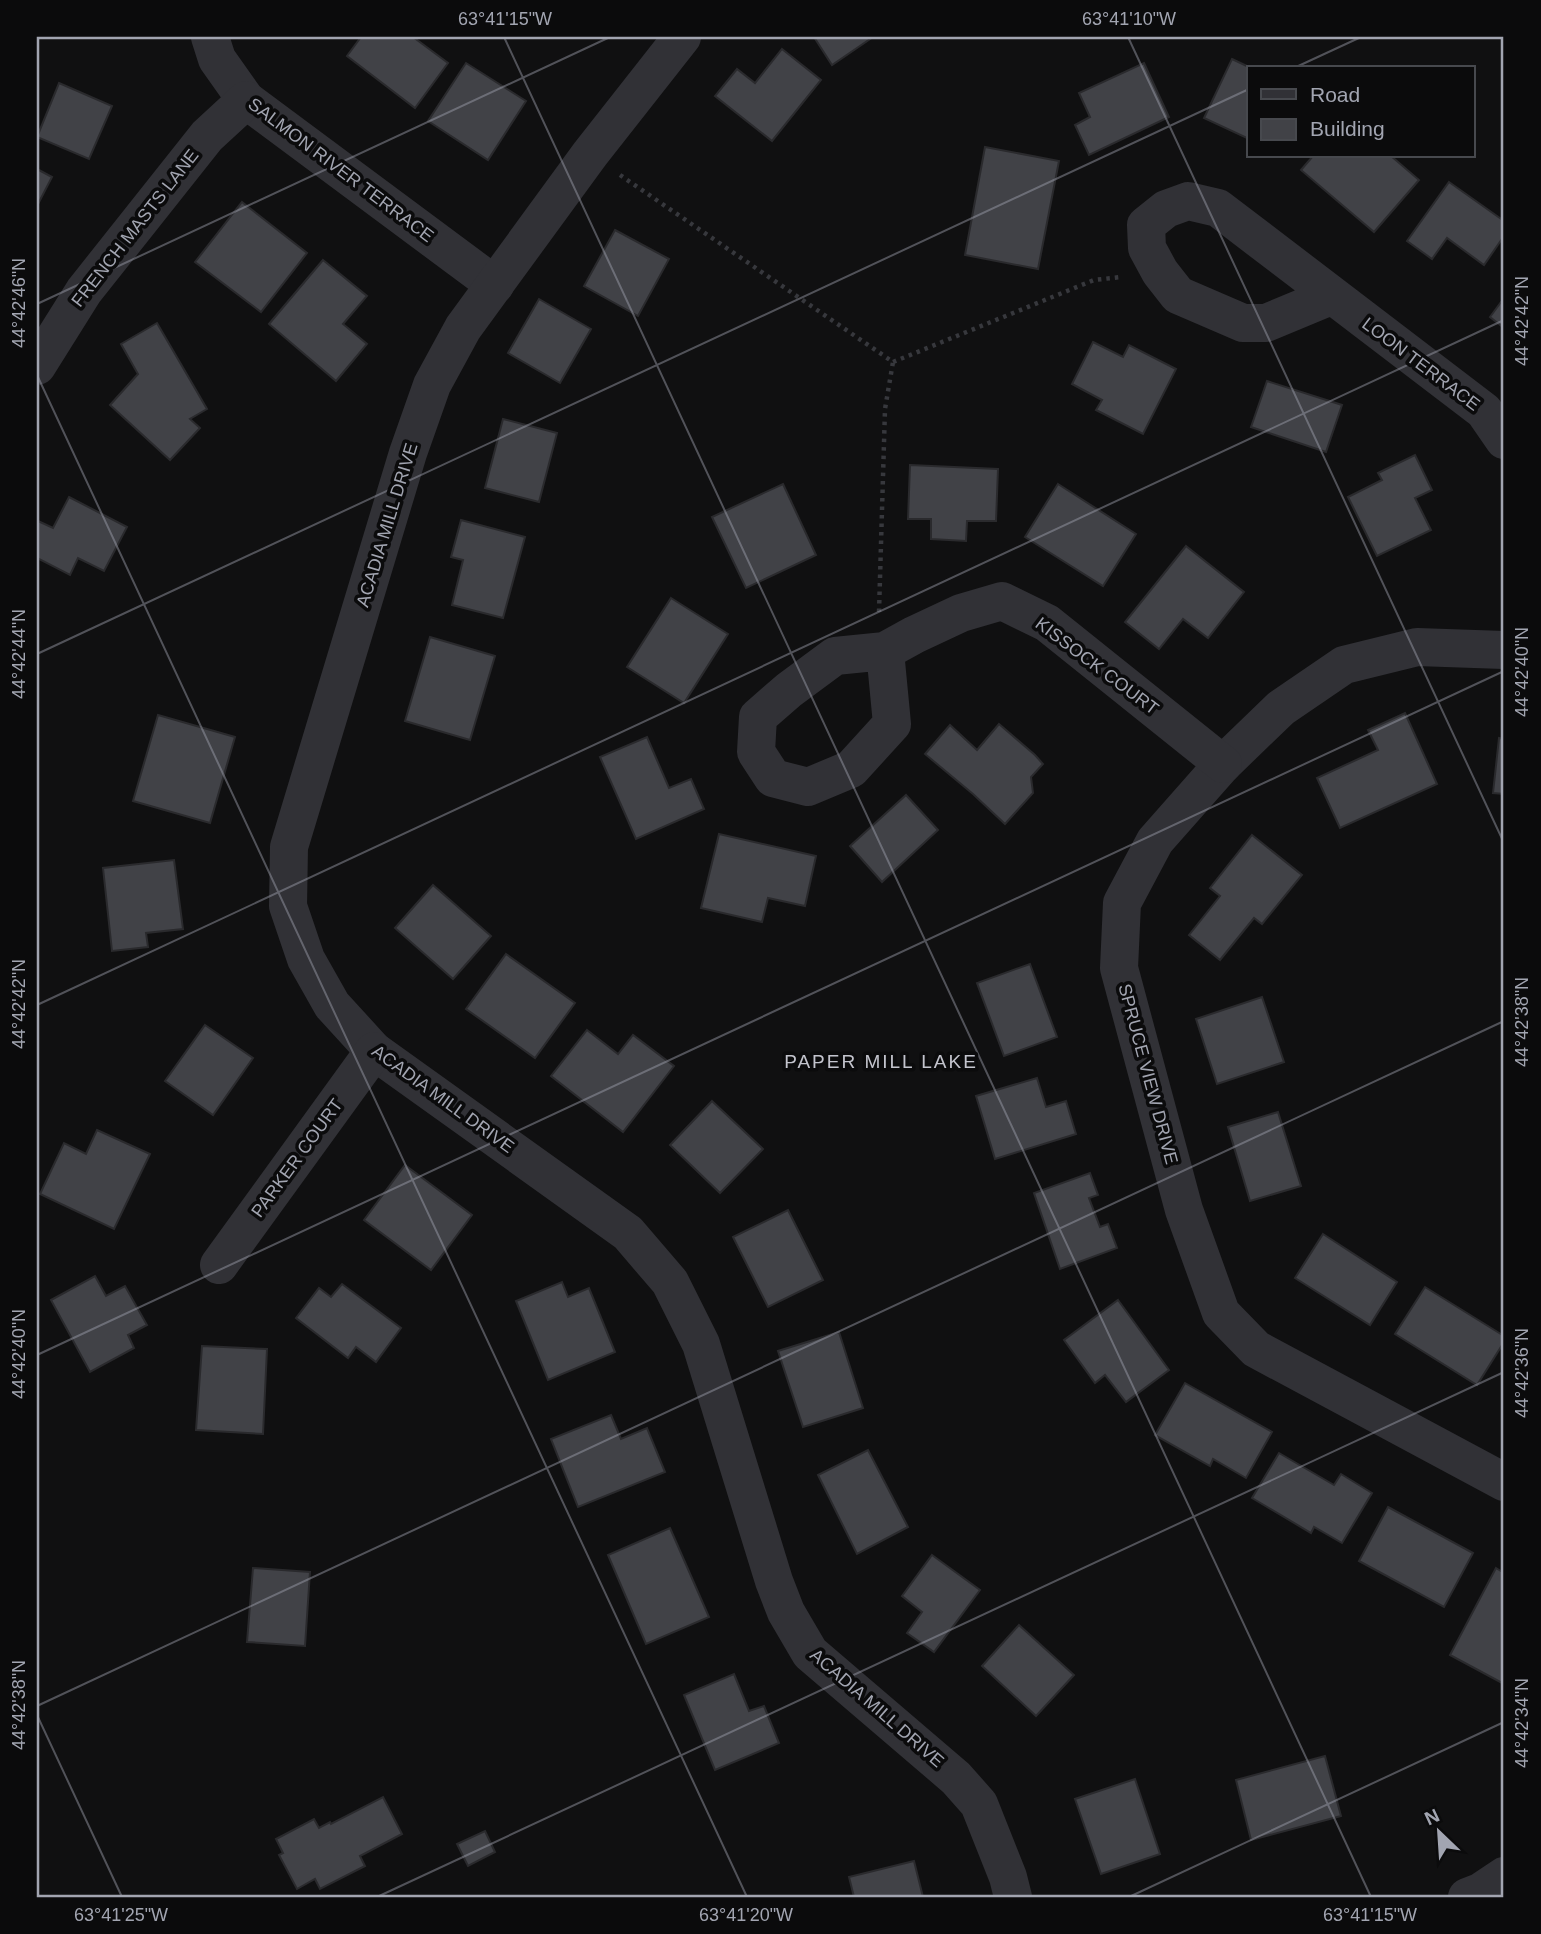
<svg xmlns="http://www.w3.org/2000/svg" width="1541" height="1934" font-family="Helvetica,sans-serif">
<rect width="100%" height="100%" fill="#101011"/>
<g fill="#414247" stroke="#2a2a2d" stroke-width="2">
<polygon points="361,37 413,37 448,63 415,108 347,56"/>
<polygon points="814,37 873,37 832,65"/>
<polygon points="782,49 821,80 772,141 715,96 737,69 755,83"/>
<polygon points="1232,59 1251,68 1249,68 1249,139 1204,118"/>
<polygon points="466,63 526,101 488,160 428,121"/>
<polygon points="1144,63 1169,117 1089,155 1075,125 1090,117 1079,93"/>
<polygon points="59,83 112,106 89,159 37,137"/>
<polygon points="985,147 1059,161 1038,269 965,255"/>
<polygon points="1313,156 1391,156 1419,180 1374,232 1301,170"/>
<polygon points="37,169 52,177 37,206"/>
<polygon points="1449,182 1504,221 1504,236 1484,265 1447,238 1432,259 1407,241"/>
<polygon points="242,202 307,253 261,312 195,262"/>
<polygon points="615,230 669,259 638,316 584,286"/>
<polygon points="323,260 367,296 343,324 367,344 336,381 269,324"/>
<polygon points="1504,298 1504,328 1490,317"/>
<polygon points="539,299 591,329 560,383 508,353"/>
<polygon points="157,323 207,409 190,419 200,428 170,460 110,405 138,374 121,344"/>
<polygon points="1093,342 1123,357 1129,345 1176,369 1143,434 1096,410 1102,400 1072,384"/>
<polygon points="1267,381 1342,405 1326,452 1251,427"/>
<polygon points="503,419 557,433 539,502 485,488"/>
<polygon points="1415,455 1432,490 1415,498 1431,530 1377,556 1348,497 1382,480 1378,473"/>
<polygon points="910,465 998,469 996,521 967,521 966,541 931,539 931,519 908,519"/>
<polygon points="783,484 816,555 746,588 712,517"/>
<polygon points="1058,484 1136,534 1103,586 1025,537"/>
<polygon points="69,497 127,527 104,571 78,558 70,575 37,558 37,524 38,521 53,528"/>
<polygon points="461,520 525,537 503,618 452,605 463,560 451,557"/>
<polygon points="1186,546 1244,592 1208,638 1183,619 1159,649 1125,622"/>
<polygon points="671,598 728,634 684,703 627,667"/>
<polygon points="430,637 495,656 470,740 405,721"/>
<polygon points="1405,713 1437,784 1340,828 1317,778 1378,750 1368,730"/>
<polygon points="158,715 235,737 210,823 133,801"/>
<polygon points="999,724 1035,755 1043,764 1031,777 1033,793 1005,824 973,794 925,754 950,725 977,750"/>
<polygon points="647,737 669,788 691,779 704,809 636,839 600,757"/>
<polygon points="1499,738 1504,739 1504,794 1493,793"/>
<polygon points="906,795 938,830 882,882 850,846"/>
<polygon points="719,834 816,856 805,906 768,898 762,922 701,908"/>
<polygon points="1252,835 1302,875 1262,924 1254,918 1220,960 1189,935 1220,896 1210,888"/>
<polygon points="174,860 183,929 146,933 148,947 112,951 103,868"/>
<polygon points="433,885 491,936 453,979 395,928"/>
<polygon points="506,954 575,1003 535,1058 466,1009"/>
<polygon points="1030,964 1057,1037 1004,1056 977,983"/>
<polygon points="1262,997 1284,1062 1217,1084 1196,1019"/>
<polygon points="205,1025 253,1058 213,1115 165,1081"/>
<polygon points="587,1030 618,1054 633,1035 674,1066 623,1132 551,1076"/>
<polygon points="1037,1078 1046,1107 1066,1101 1076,1134 995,1159 976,1096"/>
<polygon points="712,1101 763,1149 720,1193 670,1145"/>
<polygon points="1278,1112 1301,1186 1250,1201 1228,1127"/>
<polygon points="97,1130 150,1154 114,1229 40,1194 64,1143 86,1154"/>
<polygon points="405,1165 472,1215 431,1270 364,1220"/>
<polygon points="1090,1173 1098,1195 1089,1198 1100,1227 1108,1224 1117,1248 1060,1269 1034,1193"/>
<polygon points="788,1210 823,1280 768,1307 733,1237"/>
<polygon points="1323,1234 1397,1282 1370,1325 1295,1278"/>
<polygon points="95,1276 106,1296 125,1286 147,1325 128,1335 134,1348 90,1372 51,1300"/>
<polygon points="562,1282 568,1297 589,1288 615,1352 548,1380 516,1301"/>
<polygon points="342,1284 401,1328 376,1362 356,1347 348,1358 296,1318 319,1288 331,1297"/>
<polygon points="1425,1287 1504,1336 1504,1342 1477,1385 1395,1334"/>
<polygon points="1118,1300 1169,1370 1126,1402 1105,1375 1095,1383 1064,1340"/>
<polygon points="839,1332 863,1408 803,1427 778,1351"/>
<polygon points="202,1346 267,1349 263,1434 196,1430"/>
<polygon points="1185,1383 1272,1432 1246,1478 1213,1459 1210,1466 1155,1435"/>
<polygon points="611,1415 621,1439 647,1428 665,1472 578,1507 551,1439"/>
<polygon points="868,1450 908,1527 857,1554 818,1475"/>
<polygon points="1279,1453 1334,1485 1341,1474 1372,1493 1342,1543 1314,1527 1311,1533 1252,1498"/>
<polygon points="1388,1507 1473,1553 1444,1607 1359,1561"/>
<polygon points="670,1528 709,1617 646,1644 608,1555"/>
<polygon points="932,1555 980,1590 934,1652 907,1633 922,1612 902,1596"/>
<polygon points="253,1568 310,1572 305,1646 247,1642"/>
<polygon points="1496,1568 1504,1573 1504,1684 1450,1655"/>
<polygon points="1019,1625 1074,1675 1036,1716 982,1666"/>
<polygon points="734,1674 749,1711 764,1706 779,1743 715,1770 684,1695"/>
<polygon points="1325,1756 1341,1816 1251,1840 1236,1780"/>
<polygon points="1135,1779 1160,1854 1101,1874 1075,1799"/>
<polygon points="383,1797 402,1834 360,1856 365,1866 320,1889 315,1879 297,1889 279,1855 283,1853 276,1839 314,1819 319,1828 330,1822 331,1824"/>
<polygon points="485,1831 495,1852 468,1866 457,1844"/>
<polygon points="914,1861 923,1897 854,1897 849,1877"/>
</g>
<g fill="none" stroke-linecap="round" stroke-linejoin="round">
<g stroke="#37383d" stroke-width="4.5" stroke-dasharray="3.5 5" stroke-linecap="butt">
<polyline points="620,175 893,362"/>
<polyline points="893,362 1094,280 1121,277"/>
<polyline points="879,612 885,409 893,362"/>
</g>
<g stroke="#313136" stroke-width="38">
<polyline points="210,37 217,59 246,100 495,285"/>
<polyline points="682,37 590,154 463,328 432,385 408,453 289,847 288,906 306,959 332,1005 374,1051 628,1233 670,1282 701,1344 774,1581 786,1612 810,1653 956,1778 979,1804 1008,1877 1013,1897"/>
<polyline points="1331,296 1266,323 1243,323 1178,295 1160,272 1147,248 1146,225 1166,209 1188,201 1218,208 1484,411 1504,440"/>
<polyline points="37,366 84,291 207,136 246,100"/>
<polyline points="1504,650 1417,647 1344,665 1281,708 1223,764 1155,841 1122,903 1119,968 1184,1210 1221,1313 1256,1349 1504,1482"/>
<polyline points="885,651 892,724 851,769 808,787 773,778 756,752 758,717 789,690 835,656 885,651 914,635 961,613 1002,601 1047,623 1223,764"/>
<polyline points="219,1265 374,1051"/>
<polyline points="1467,1897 1480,1892 1504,1876"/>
</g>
</g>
<path fill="none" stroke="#a2a5b1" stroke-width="2" stroke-opacity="0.45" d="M 504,37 L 1371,1897M 1128,37 L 1504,843M 1294,68 L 1361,37M 37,304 L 610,37M 37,375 L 747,1897M 37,654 L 1249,89M 37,1005 L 1504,320M 37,1355 L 1504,671M 37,1706 L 1504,1021M 37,1715 L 122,1897M 377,1897 L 1504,1372M 1129,1897 L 1504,1722"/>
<g text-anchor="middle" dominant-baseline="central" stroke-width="7" stroke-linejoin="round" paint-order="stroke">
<g font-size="18" fill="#a2a5b1" stroke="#0b0b0c">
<text transform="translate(341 170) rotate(37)">SALMON RIVER TERRACE</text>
<text transform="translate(135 228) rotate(-52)">FRENCH MASTS LANE</text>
<text transform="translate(1421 364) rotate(37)">LOON TERRACE</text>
<text transform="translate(387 525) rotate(-73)">ACADIA MILL DRIVE</text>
<text transform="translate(1097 666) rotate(37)">KISSOCK COURT</text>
<text transform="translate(1148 1074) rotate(75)">SPRUCE VIEW DRIVE</text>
<text transform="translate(443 1099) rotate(36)">ACADIA MILL DRIVE</text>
<text transform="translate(297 1158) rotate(-54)">PARKER COURT</text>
<text transform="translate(877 1708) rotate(41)">ACADIA MILL DRIVE</text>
</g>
<g font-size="19" letter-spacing="2" fill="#c3c4cd" stroke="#0b0b0c">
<text x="881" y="1061">PAPER MILL LAKE</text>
</g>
</g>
<rect width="1541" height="1934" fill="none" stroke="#0b0b0c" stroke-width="77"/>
<rect x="1247" y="66" width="228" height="91" fill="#0b0b0c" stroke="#47494e" stroke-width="2"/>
<rect x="1261" y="89" width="35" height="10" fill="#313136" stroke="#47494e" stroke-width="2"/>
<text x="1310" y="102" font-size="21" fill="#a2a5b1">Road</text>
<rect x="1261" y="119" width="35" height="21" fill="#414247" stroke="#47494e" stroke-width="2"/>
<text x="1310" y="136" font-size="21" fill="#a2a5b1">Building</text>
<g transform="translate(1439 1832) rotate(335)" stroke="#0b0b0c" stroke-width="5" paint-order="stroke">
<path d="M0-5L12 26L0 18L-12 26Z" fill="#a2a5b1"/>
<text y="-10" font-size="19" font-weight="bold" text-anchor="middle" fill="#a2a5b1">N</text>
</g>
<rect x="38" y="38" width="1464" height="1858" fill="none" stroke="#a2a5b1" stroke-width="2.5"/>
<g font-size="18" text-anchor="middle" fill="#a2a5b1">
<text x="505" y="25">63°41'15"W</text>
<text x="1129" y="25">63°41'10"W</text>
<text transform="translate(19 303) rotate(-90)" y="6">44°42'46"N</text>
<text transform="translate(1522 321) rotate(-90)" y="6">44°42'42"N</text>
<text transform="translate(19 654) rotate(-90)" y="6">44°42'44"N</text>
<text transform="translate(1522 672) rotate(-90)" y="6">44°42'40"N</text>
<text transform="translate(19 1004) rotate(-90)" y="6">44°42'42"N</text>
<text transform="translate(1522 1022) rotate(-90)" y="6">44°42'38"N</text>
<text transform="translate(19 1354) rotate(-90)" y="6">44°42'40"N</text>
<text transform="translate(1522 1373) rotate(-90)" y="6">44°42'36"N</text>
<text transform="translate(19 1705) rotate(-90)" y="6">44°42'38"N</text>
<text transform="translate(1522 1723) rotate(-90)" y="6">44°42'34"N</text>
<text x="121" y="1921">63°41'25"W</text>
<text x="746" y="1921">63°41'20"W</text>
<text x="1370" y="1921">63°41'15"W</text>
</g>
</svg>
